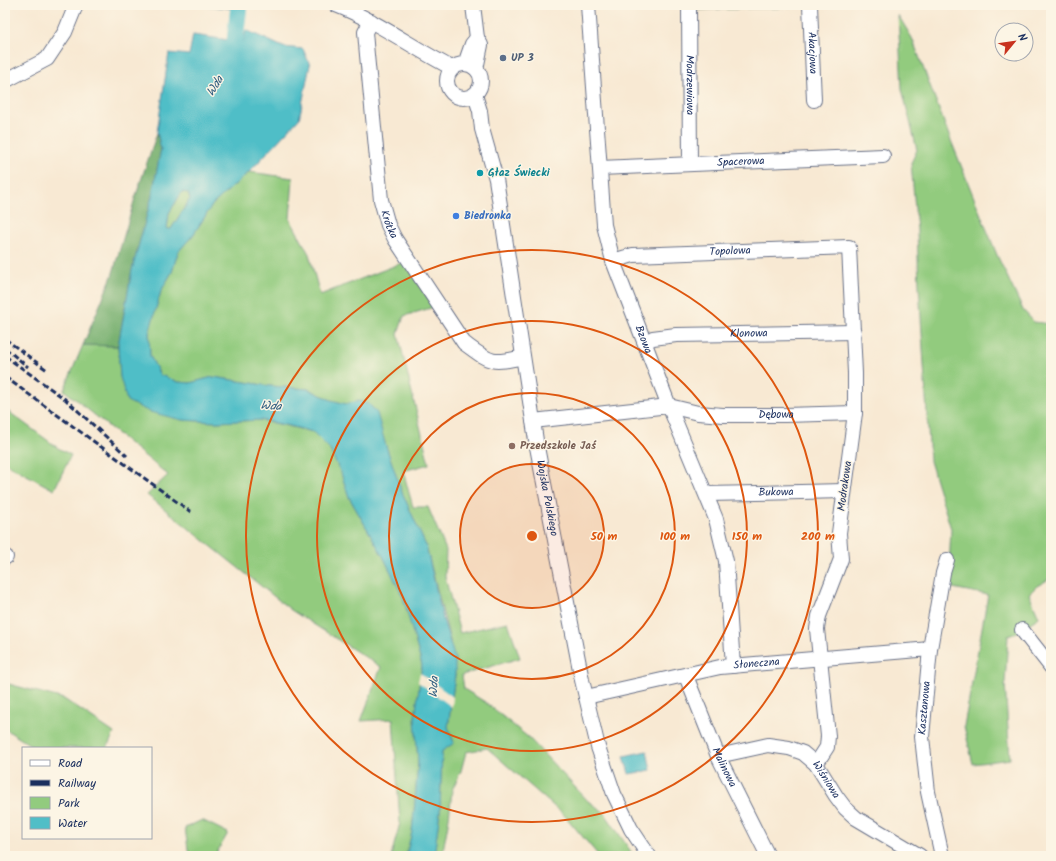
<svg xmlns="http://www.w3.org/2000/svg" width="1056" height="861" font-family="Kalam,sans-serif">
<rect width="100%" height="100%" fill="#fcf5e5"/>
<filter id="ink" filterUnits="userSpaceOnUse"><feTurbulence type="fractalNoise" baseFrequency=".025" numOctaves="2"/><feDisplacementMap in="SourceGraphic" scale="8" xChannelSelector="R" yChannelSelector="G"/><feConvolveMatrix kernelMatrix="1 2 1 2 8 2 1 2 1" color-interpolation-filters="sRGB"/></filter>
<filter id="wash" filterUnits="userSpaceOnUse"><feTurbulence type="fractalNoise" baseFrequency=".012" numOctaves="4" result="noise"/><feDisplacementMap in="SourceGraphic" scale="16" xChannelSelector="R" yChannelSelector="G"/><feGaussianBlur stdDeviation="0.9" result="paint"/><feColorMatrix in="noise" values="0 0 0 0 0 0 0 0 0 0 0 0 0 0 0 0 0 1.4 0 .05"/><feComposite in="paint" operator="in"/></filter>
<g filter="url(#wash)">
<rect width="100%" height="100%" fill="#f8e9d3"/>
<g fill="#92cb7e" stroke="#567d6e">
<polygon points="694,5 806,5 806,7 694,10"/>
<polygon points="898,15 912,38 948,133 997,255 1023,310 1034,322 1051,324 1051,578 1037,586 1029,594 1039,617 1014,634 1008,636 1005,683 1010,759 973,764 964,726 988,595 948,587 951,529 930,461 919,286 917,231 911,163 917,150 902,89"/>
<polygon points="249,172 293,178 290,219 309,254 320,295 404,262 434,307 404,316 398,334 429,464 403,471 413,507 428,507 446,550 445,577 460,633 508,622 520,658 462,675 464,689 485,702 529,738 588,801 604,812 634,856 599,856 565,816 487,748 466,752 461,771 452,790 449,818 442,856 434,856 440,811 442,750 454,743 448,727 455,675 450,640 426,546 401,490 385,443 359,401 346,404 331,400 308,389 270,386 213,377 190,383 178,382 160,375 150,356 149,333 161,291 172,272 178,252 193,235 213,204"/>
<polygon points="182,192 188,193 190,199 171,229 167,229 169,213"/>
<polygon points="83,345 118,346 120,377 182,420 216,422 261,420 313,432 329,448 341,473 349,497 384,558 403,597 422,665 415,718 418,762 415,801 412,832 406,856 391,856 400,823 393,719 361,721 381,667 291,610 147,495 168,475 64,390"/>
<polygon points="5,409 58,448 71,455 54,490 5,463"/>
<polygon points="5,683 64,699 114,733 107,748 35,748 5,729"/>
<polygon points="202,820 228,833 215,856 189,856 185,828"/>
</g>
<polygon fill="#75af6d" stroke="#486f66" points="157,133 161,149 152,196 132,270 118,346 83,345 112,276 135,198"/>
<g fill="#50bec7" stroke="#367692" fill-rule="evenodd">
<polygon points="202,5 246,5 245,10"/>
<path d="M 246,30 L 283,47 L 303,49 L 310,65 L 299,119 L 249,172 L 213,204 L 193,235 L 178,252 L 172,272 L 161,291 L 149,333 L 150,356 L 160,375 L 178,382 L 190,383 L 213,377 L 270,386 L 308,389 L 331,400 L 346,404 L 359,401 L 369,404 L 377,413 L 385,443 L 401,490 L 426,546 L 443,619 L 455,659 L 455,675 L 448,727 L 454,743 L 442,751 L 440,811 L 434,856 L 406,856 L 412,832 L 415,801 L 418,762 L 415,718 L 422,665 L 403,597 L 384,558 L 349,497 L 341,473 L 329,448 L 313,432 L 290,426 L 261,420 L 216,422 L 182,420 L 150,412 L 127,401 L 120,377 L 118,346 L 132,270 L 152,196 L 161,149 L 157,132 L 169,53 L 189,55 L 193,35 L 243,42 ZM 182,192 L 188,193 L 190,199 L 171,229 L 167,229 L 169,213 Z"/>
<polygon points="647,751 651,770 629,774 624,756"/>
</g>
<polygon fill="#f8e9d3" points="420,673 453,697 452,707 418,682"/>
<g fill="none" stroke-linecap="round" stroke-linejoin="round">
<polyline stroke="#50bec7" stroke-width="17" points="228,61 235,41 239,5"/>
</g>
</g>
<g filter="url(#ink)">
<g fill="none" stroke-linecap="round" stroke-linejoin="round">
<g stroke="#687087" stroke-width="16">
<g id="minor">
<path d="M 336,5 C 377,21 413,48 452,68"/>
<polyline points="473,5 477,38 481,45 476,69"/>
<path id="s1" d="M 588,5 L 604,225 L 613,261 L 669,406 L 716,519 L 726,561 L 733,666"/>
<path id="s2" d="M 689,5 L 690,164"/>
<path id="s3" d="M 810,5 L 814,100"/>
<path id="s4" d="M 371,21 L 365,32 L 367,55 L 381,200 L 388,225 L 395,239 L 464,343 C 490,362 491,365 523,357"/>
<circle cx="464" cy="81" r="17"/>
<polyline points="465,64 472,44 477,38"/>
<polyline points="5,81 47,59 65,32 76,5"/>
<path id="s5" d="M 475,95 L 480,111 L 482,129 L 496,179 L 537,447 L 582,680 L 598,747 L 614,794 L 631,829 L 649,856"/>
<path id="s6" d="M 600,168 L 883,156"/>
<path id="s7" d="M 613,261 L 633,255 L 849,247 L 855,373 L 855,413 L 839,533 L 841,559 L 819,616 L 817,629 L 828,736 L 827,747 L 816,764"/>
<path id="s8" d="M 645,342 L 653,338 L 676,335 L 854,332"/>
<path id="s9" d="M 533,421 L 669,406 L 698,413 L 723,415 L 785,415 L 855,413"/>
<path id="s10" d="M 707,494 L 844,491"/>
<polyline points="5,557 6,557"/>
<polyline points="1022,630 1051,667"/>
<path id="s11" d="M 686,676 L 718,756 L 768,856"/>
<path id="s12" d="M 586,697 L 720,667 L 930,649"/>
<path id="s13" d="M 718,756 L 768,745 L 789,748 L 803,753 L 816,764 L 836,796 L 845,808 L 856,818 L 920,856"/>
<path id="s14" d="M 942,856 L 928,792 L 922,737 L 930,649 L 943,573 L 947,560"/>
</g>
</g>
<use href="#minor" stroke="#fff" stroke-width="14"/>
<g stroke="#1b2f5e" stroke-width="3" stroke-dasharray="6 3" stroke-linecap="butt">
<polyline points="5,339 47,370"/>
<polyline points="5,348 28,367"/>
<polyline points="5,356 65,399 127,456"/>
<polyline points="5,377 191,512"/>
</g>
</g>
</g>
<circle cx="532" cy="536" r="72" fill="#de5710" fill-opacity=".12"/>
<g fill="none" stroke="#de5710" stroke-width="2">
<circle cx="532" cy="536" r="72"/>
<circle cx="532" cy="536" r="143"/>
<circle cx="532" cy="536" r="215"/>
<circle cx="532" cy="536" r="286"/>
</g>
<circle fill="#5c6f8a" stroke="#fcf5e5" stroke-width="1.5" cx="503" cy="58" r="4"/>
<circle fill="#0f9aa8" stroke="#fcf5e5" stroke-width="1.5" cx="480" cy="173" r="4"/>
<circle fill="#3f7fe0" stroke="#fcf5e5" stroke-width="1.5" cx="456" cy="216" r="4"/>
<circle fill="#8d6e63" stroke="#fcf5e5" stroke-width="1.5" cx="512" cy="446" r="4"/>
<g text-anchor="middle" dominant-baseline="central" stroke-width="3" stroke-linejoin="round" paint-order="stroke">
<g font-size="11" fill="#1b2f5e" stroke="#fcf5e5">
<text stroke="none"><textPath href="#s3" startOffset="48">Akacjowa</textPath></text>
<text stroke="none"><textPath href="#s2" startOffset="80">Modrzewiowa</textPath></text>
<text stroke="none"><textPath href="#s6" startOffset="141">Spacerowa</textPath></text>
<text stroke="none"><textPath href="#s4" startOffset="207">Krótka</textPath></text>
<text stroke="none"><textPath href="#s7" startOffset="118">Topolowa</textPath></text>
<text stroke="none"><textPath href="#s8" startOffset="105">Klonowa</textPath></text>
<text stroke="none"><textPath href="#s1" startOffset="342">Bzowa</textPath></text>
<text stroke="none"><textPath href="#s9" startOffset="245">Dębowa</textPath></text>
<text transform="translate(845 486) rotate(-82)">Modrakowa</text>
<text stroke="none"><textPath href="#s10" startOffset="69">Bukowa</textPath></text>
<text stroke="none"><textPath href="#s5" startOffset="410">Wojska Polskiego</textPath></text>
<text stroke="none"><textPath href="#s12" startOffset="174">Słoneczna</textPath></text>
<text stroke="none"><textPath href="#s14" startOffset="150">Kasztanowa</textPath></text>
<text stroke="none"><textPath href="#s11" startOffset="99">Malinowa</textPath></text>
<text stroke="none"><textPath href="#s13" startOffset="123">Wiśniowa</textPath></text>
</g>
<g font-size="11" font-weight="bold" fill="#4e5e75" stroke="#fcf5e5" text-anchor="start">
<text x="511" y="58">UP 3</text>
</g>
<g font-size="11" font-weight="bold" fill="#0d838f" stroke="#fcf5e5" text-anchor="start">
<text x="488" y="173">Głaz Świecki</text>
</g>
<g font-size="11" font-weight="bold" fill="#366cbe" stroke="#fcf5e5" text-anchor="start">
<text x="464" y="216">Biedronka</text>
</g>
<g font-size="11" font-weight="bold" fill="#785e54" stroke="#fcf5e5" text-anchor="start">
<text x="520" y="446">Przedszkole Jaś</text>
</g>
<g font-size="12" font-style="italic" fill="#2b5a7e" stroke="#fcf5e5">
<text transform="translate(215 86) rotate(-58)">Wda</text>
<text transform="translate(271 406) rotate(4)">Wda</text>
<text transform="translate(434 687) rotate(-87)">Wda</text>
</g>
</g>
<circle cx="532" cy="536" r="6" fill="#de5710" stroke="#fcf5e5" stroke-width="2"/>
<g font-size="12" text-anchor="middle" font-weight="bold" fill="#de5710" stroke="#fcf5e5" stroke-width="3" stroke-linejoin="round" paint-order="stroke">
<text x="604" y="540">50 m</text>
<text x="675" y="540">100 m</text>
<text x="747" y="540">150 m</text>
<text x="818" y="540">200 m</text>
</g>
<rect width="1056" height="861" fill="none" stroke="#fcf5e5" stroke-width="20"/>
<rect x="22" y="747" width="130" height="92" fill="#fcf5e5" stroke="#a2a6af"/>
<rect x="30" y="760" width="20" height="6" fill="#ffffff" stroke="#a2a6af"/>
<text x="58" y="767" font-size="12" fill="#1b2f5e">Road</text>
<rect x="30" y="780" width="20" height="6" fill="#1b2f5e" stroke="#a2a6af"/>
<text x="58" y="787" font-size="12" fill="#1b2f5e">Railway</text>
<rect x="30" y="797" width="20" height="12" fill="#92cb7e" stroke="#a2a6af"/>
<text x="58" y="807" font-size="12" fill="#1b2f5e">Park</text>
<rect x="30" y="817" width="20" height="12" fill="#50bec7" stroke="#a2a6af"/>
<text x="58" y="827" font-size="12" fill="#1b2f5e">Water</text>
<g transform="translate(1014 42) rotate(61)"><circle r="19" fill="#fcf5e5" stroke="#a2a6af"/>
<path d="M0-3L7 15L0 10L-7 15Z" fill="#c8321e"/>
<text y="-6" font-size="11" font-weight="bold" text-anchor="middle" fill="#1b2f5e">N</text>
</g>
</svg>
